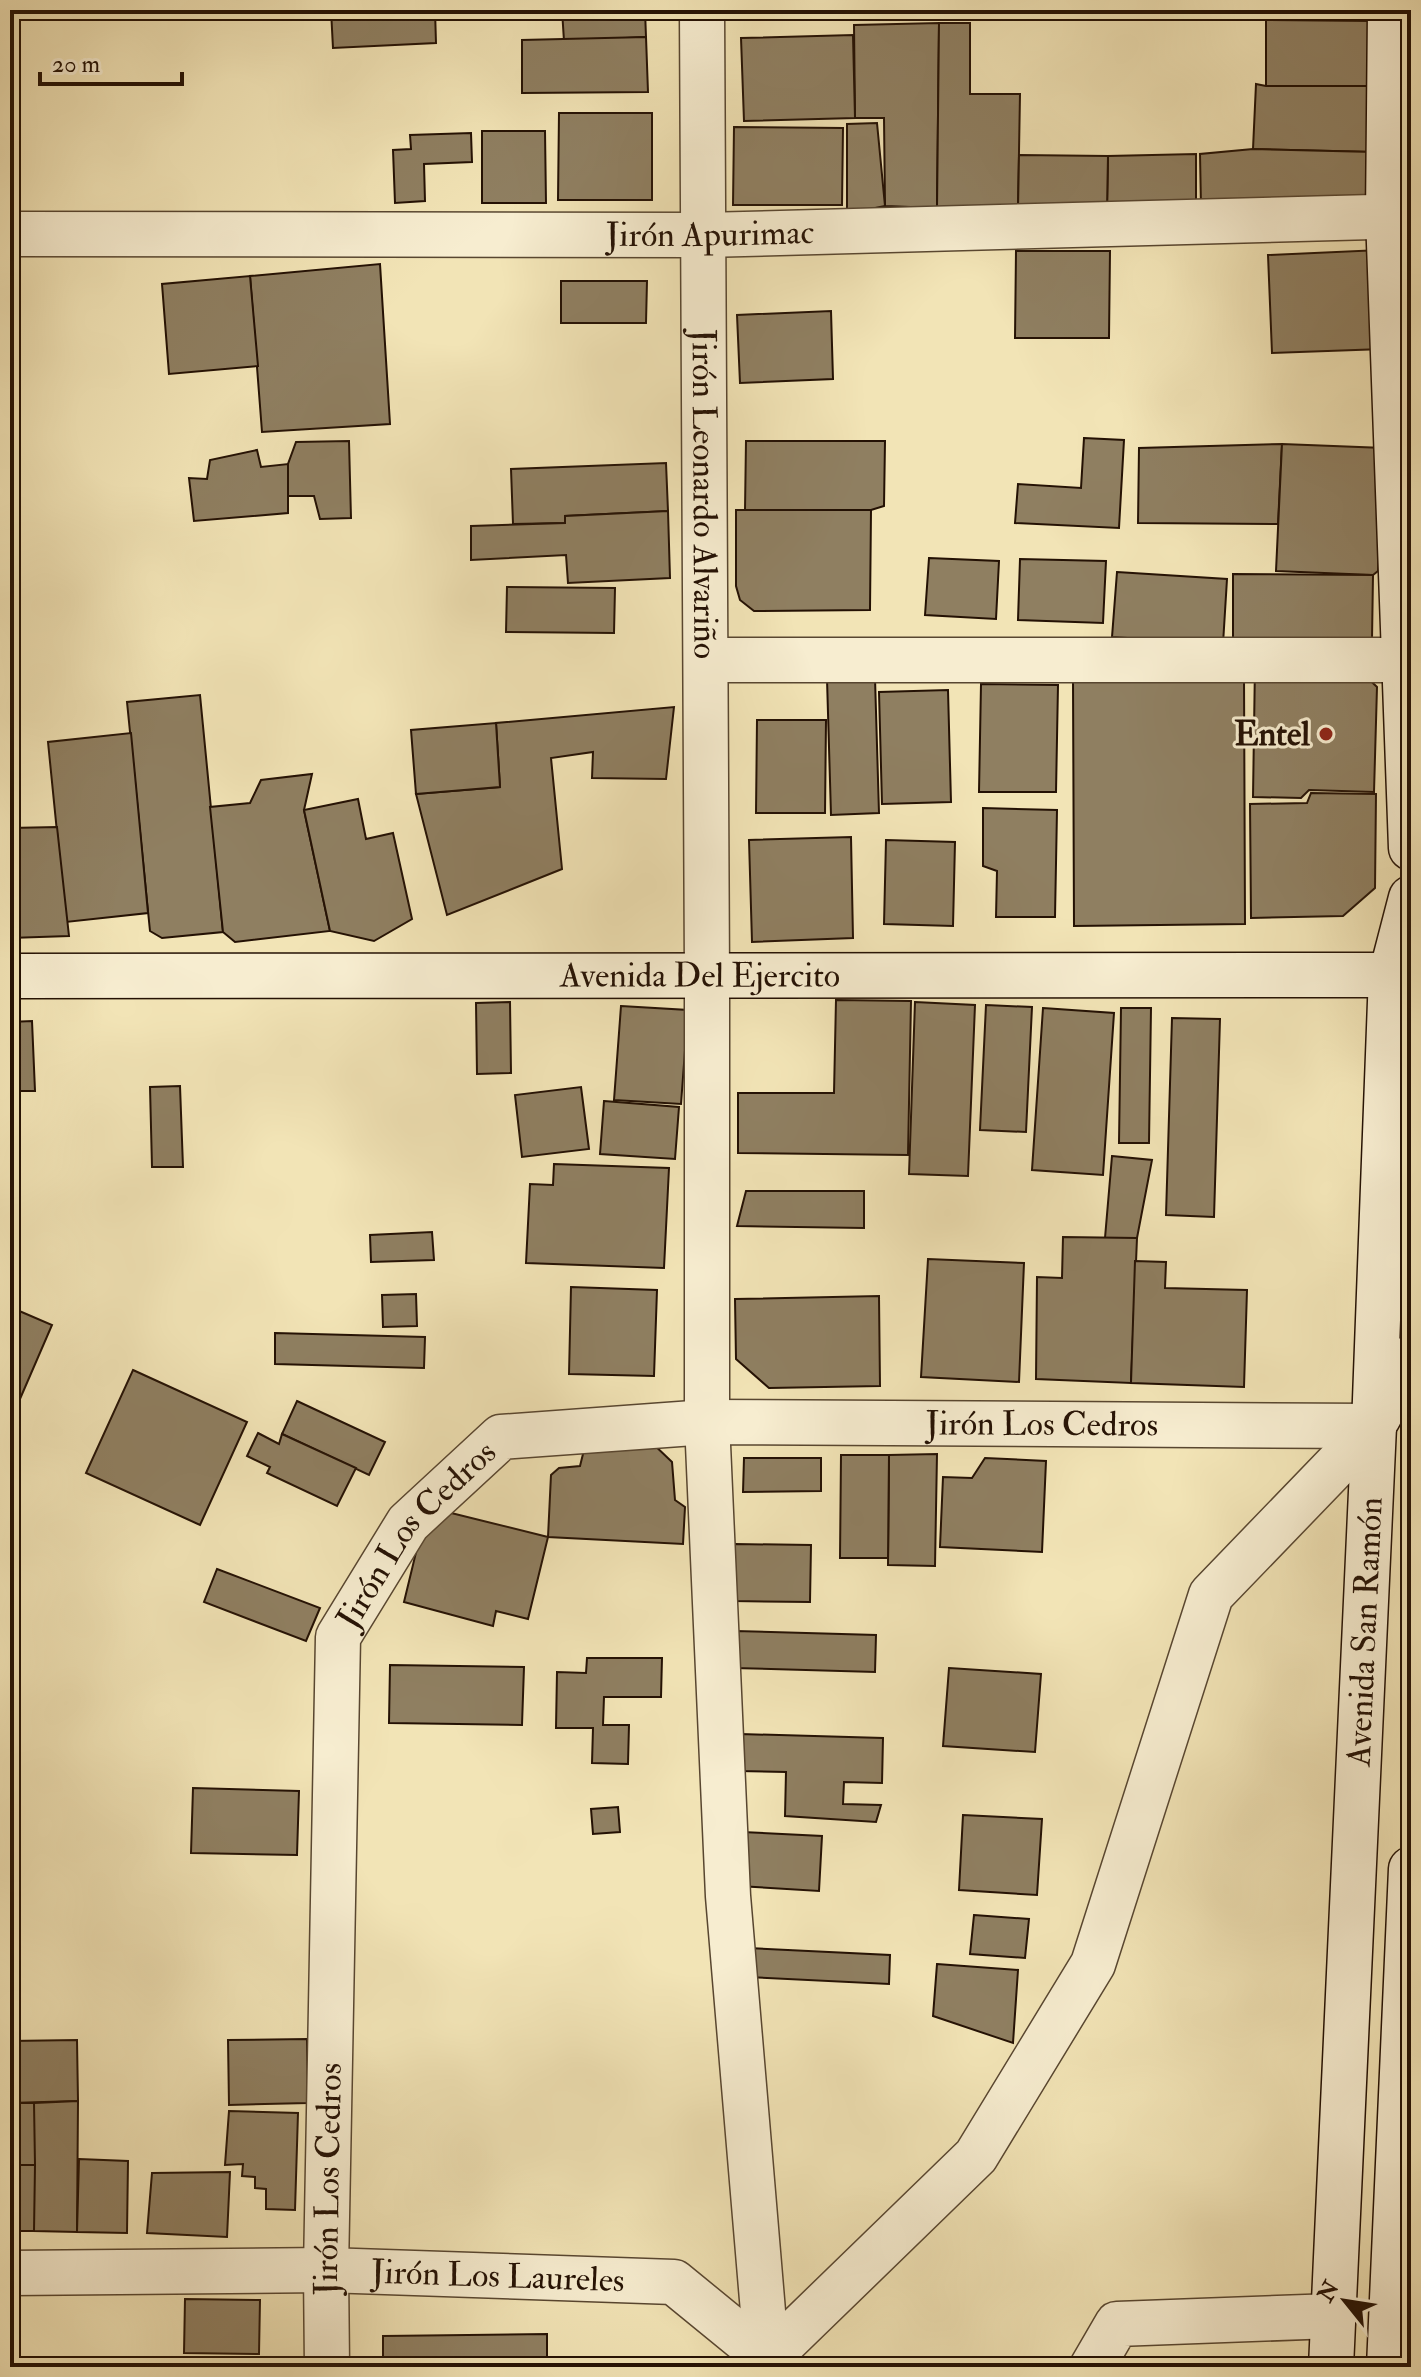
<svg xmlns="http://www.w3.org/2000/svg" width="1421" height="2377" font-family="'IM FELL Double Pica',serif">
<rect width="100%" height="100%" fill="#f2e4b6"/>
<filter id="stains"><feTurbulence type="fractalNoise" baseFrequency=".0025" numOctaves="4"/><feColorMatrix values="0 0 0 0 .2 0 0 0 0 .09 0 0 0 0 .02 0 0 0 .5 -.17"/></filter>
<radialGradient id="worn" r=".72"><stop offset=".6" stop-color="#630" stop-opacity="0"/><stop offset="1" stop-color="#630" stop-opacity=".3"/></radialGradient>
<g fill="#8f7f61" stroke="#241104" stroke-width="2">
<polygon points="331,10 435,10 436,43 333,48"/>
<polygon points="562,10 645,10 646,37 564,41"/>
<polygon points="1270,10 1385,10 1385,16 1270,15"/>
<polygon points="1266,20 1375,21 1374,86 1266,86"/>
<polygon points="939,23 937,208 885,206 884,118 855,118 854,25"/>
<polygon points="939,23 970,23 970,94 1020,94 1018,209 937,208"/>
<polygon points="853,35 855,118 744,121 741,38"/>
<polygon points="646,37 648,92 522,93 522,40"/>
<polygon points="1256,84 1266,86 1374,86 1374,152 1253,149"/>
<polygon points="559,113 652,113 652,200 558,200"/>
<polygon points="877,123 885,206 851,213 847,212 847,124"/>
<polygon points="734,127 843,128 842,205 733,205"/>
<polygon points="482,131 545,131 546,203 482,203"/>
<polygon points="471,133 472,162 424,164 425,201 395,203 393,150 411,149 410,135"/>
<polygon points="1253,149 1374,152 1373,204 1201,207 1200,154"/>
<polygon points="1196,154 1196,209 1107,209 1108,156"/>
<polygon points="1019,155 1108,156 1107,209 1018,209"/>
<polygon points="1380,250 1383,349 1272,353 1268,255"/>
<polygon points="1016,251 1110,251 1109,338 1015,338"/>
<polygon points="380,264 390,424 262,432 250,276"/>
<polygon points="250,276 258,366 169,374 162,284"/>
<polygon points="561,281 647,281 646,323 561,323"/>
<polygon points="831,311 833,379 740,383 737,315"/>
<polygon points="1084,438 1124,440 1119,528 1015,523 1018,484 1081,488"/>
<polygon points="349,441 351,518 320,519 314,496 287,496 288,464 296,442"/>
<polygon points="746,441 885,441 884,506 871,510 745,510"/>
<polygon points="1282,444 1278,524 1138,523 1139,448"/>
<polygon points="1282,444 1384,448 1378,571 1373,575 1276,571"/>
<polygon points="257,450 261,467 288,464 288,513 194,521 189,478 207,479 210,460"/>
<polygon points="666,463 668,511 565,516 565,523 513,524 511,469"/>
<polygon points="736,510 871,510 870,610 754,611 740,600 736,586"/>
<polygon points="668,511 670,578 568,583 566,555 471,560 471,526 565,523 565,516"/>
<polygon points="929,558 999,561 996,619 925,615"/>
<polygon points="1020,559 1106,561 1103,623 1018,620"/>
<polygon points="1117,572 1227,579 1223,644 1112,637"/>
<polygon points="1233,574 1373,575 1372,639 1233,639"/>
<polygon points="507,587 615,588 614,633 506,632"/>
<polygon points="10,598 18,598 20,690 10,690"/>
<polygon points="1255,664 1354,665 1377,687 1374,792 1309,790 1301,798 1253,797"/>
<polygon points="1244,676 1245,924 1074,926 1073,678"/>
<polygon points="875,678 879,813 831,815 827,679"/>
<polygon points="981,684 1058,685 1056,792 979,792"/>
<polygon points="948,690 951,802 882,804 879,692"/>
<polygon points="200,695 223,932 162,938 150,931 127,702"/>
<polygon points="674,707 666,779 592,778 593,752 551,758 562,869 447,915 416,794 500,787 496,723"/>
<polygon points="757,720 826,720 825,813 756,813"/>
<polygon points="496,723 500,787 416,794 411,730"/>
<polygon points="131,733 148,913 66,922 48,742"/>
<polygon points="312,774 304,810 330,931 235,942 223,932 210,807 250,803 261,780"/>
<polygon points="1311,793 1376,794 1375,888 1343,916 1251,918 1250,804 1307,803"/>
<polygon points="358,799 366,839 393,833 412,919 374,941 330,931 304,810"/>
<polygon points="983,808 1057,810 1055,917 996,917 997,871 983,866"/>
<polygon points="57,827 69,936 10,938 10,828"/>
<polygon points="851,837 853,938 752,942 749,840"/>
<polygon points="886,840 955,842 953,926 884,924"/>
<polygon points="836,1000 911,1001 908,1155 738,1153 738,1093 834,1093"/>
<polygon points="510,1002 511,1073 477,1074 476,1003"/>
<polygon points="915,1002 975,1005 968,1176 909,1174"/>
<polygon points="986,1005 1032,1007 1026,1132 980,1130"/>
<polygon points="621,1006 688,1010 681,1104 614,1100"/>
<polygon points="1043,1008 1114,1013 1103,1175 1032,1170"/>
<polygon points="1121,1008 1151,1008 1149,1143 1119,1143"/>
<polygon points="1172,1018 1220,1019 1214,1217 1166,1215"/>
<polygon points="32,1021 35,1091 10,1091 10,1022"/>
<polygon points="180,1086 183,1167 152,1167 150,1087"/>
<polygon points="581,1087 589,1149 522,1157 515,1095"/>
<polygon points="604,1101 679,1107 675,1159 600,1154"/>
<polygon points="1112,1156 1152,1160 1137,1238 1105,1238"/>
<polygon points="554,1164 669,1168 664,1268 526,1263 530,1184 553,1185"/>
<polygon points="746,1191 864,1191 864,1228 737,1226"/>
<polygon points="432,1232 434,1260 371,1262 370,1235"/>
<polygon points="1063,1237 1137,1238 1131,1383 1036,1379 1037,1277 1062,1278"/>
<polygon points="928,1259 1024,1263 1019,1382 921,1377"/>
<polygon points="1135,1261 1166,1262 1165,1288 1247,1290 1244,1387 1131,1383"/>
<polygon points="571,1287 657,1290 654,1376 569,1374"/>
<polygon points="416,1294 417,1326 383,1327 382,1295"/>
<polygon points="879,1296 880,1386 769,1388 736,1359 735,1299"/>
<polygon points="10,1307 52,1325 10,1422"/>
<polygon points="275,1333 425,1337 424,1368 275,1364"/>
<polygon points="133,1370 247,1422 200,1525 86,1473"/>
<polygon points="297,1401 385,1442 369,1475 282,1434"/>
<polygon points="258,1433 279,1444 282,1434 356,1468 337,1506 267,1473 270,1467 247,1456"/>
<polygon points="649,1440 672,1462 675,1500 685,1507 683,1544 548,1537 551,1475 559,1468 580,1466 585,1446"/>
<polygon points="937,1454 935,1566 888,1565 889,1455"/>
<polygon points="841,1455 889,1455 888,1558 840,1558"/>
<polygon points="744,1458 821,1458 821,1491 743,1492"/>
<polygon points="985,1458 1046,1461 1042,1552 940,1547 943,1477 972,1478"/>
<polygon points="427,1507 548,1537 528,1619 496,1611 493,1626 404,1602"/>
<polygon points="735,1544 811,1545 810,1602 733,1601"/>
<polygon points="217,1569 320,1608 306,1641 204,1602"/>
<polygon points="735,1631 876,1635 875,1672 733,1668"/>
<polygon points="587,1658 662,1658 661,1697 604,1697 603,1725 629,1725 628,1764 592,1763 593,1728 556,1728 557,1672 586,1673"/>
<polygon points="390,1665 524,1667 522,1725 389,1723"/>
<polygon points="949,1668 1041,1674 1035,1752 943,1746"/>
<polygon points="740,1734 883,1738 882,1783 844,1782 843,1804 881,1805 876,1822 785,1816 786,1772 739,1771"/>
<polygon points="193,1788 299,1791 297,1855 191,1853"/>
<polygon points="618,1807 620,1832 593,1834 591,1809"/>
<polygon points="963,1815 1042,1819 1037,1895 959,1890"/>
<polygon points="742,1832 822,1836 819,1891 738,1886"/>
<polygon points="974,1915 1029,1919 1025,1958 970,1954"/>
<polygon points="748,1948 890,1955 889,1984 747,1977"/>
<polygon points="937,1964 1018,1970 1013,2043 933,2016"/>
<polygon points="307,2039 308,2103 229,2105 228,2040"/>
<polygon points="77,2040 78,2101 10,2103 10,2041"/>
<polygon points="78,2101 77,2232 34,2231 34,2103"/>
<polygon points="10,2103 34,2103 35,2165 10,2165"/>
<polygon points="229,2111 298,2113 295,2210 266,2209 266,2189 255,2188 255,2177 242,2176 243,2164 225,2165"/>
<polygon points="79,2159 128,2161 127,2233 77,2232"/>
<polygon points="10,2165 35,2165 34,2231 10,2231"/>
<polygon points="230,2172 227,2237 147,2233 152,2173"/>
<polygon points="185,2299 260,2300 259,2354 184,2353"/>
<polygon points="547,2334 547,2367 383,2367 383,2336"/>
</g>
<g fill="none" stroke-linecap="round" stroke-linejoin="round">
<g stroke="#584630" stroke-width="47">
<g id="street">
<path id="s1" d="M 702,10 L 707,976 L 707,1422 L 728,1896 L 767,2359 L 762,2367"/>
<path id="s2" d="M 10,234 L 704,235 L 1411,216"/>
<polyline points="706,660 1404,660"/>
<path id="s3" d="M 10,2273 L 326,2270 L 674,2282 L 778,2367"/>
<polyline points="767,2359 976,2156 1093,1964 1211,1595 1374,1426"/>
<path id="s4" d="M 327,2367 L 326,2270 L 338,1637 L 408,1523 L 501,1437 L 707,1422 L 1374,1426"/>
<polyline points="1092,2367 1117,2324 1334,2316"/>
</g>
</g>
<g stroke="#241104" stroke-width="47">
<g id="secondary">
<polyline points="1390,10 1388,216 1411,848"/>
<path id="s5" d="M 10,976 L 1391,975 L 1411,978"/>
<polyline points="1378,1418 1411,1357"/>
<path id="s6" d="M 1331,2367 L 1374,1426 L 1391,975 L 1411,898"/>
<polyline points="1389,2367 1411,1869"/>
</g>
</g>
<use href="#street" stroke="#f7edd0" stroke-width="44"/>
<use href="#secondary" stroke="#f7edd0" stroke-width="44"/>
</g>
<circle fill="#8f2418" stroke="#f7edd0" stroke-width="3" cx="1326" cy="734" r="8"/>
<g text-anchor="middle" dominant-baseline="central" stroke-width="6" stroke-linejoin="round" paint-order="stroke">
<g font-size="34" fill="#241104" stroke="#f7edd0">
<text stroke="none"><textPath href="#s2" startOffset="700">Jirón Apurimac</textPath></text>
<text stroke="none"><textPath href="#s1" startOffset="484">Jirón Leonardo Alvariño</textPath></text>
<text stroke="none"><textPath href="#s5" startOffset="690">Avenida Del Ejercito</textPath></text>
<text stroke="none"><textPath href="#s4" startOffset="1532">Jirón Los Cedros</textPath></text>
<text stroke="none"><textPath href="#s4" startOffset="860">Jirón Los Cedros</textPath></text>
<text stroke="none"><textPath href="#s6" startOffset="736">Avenida San Ramón</textPath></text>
<text stroke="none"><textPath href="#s4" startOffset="188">Jirón Los Cedros</textPath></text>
<text stroke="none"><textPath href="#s3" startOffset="488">Jirón Los Laureles</textPath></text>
</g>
<g font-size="34" font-weight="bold" fill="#241104" stroke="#f7edd0" text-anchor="end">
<text x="1310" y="734">Entel</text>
</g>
</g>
<rect width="1421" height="2377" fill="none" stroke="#f2e4b6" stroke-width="40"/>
<rect x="12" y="12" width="1397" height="2353" fill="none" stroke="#241104" stroke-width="4"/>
<rect x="20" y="20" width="1381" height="2337" fill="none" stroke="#241104" stroke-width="2"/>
<g transform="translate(1345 2301) rotate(300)" stroke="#f7edd0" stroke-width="6" paint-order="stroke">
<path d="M0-6L14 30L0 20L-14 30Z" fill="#241104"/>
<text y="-12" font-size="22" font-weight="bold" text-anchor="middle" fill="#241104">N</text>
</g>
<path d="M40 72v12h142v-12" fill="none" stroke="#241104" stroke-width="4"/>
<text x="52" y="72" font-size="24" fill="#241104" stroke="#f7edd0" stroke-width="6" paint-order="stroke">20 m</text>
<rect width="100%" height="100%" filter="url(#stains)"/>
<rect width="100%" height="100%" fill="url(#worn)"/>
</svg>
